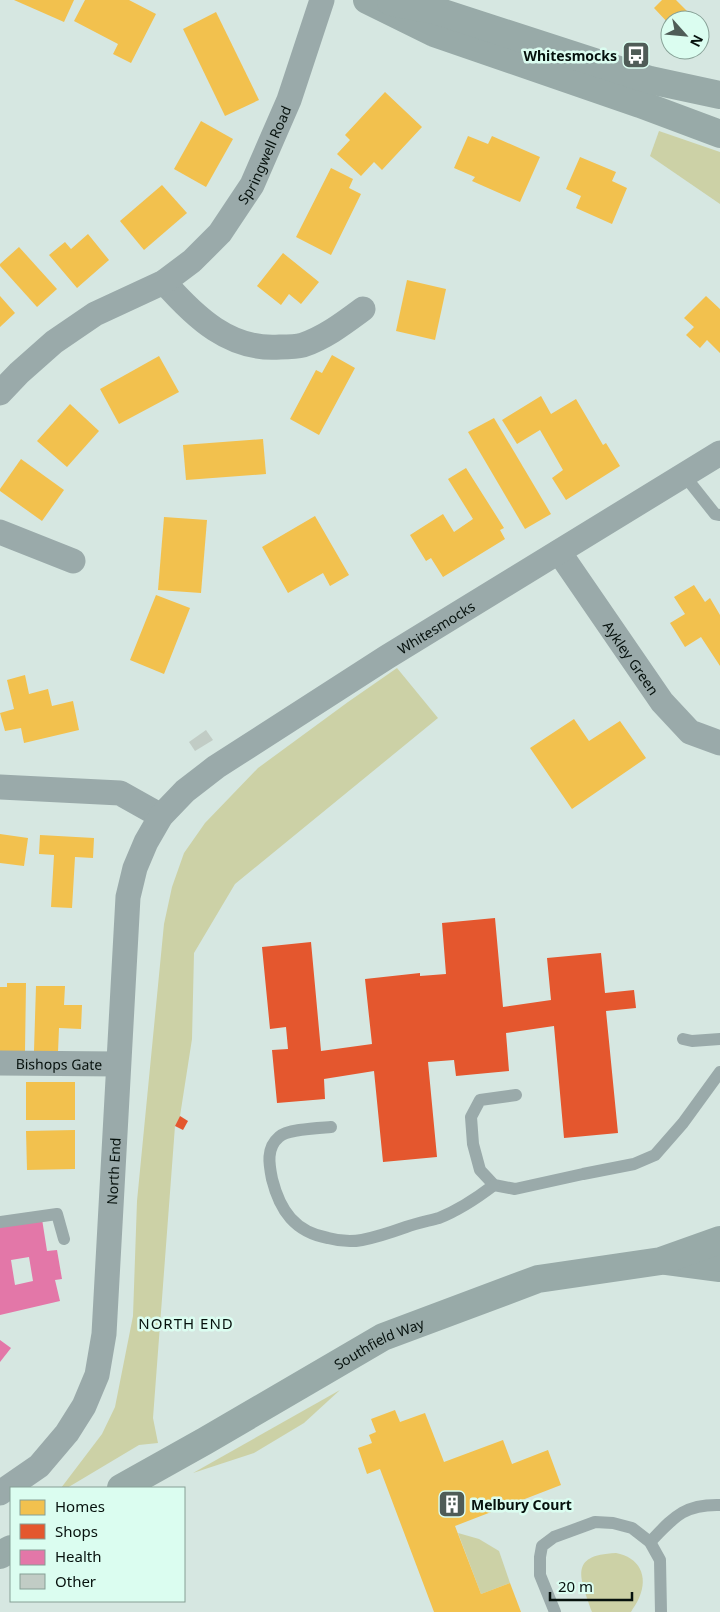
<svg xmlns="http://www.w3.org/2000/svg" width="720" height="1612" font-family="'Noto Sans',sans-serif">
<rect width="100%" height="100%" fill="#d6e7e1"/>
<g fill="#ccd1a6">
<polygon points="659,131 720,152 720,204 650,156"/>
<polygon points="397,668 438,718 235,884 194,953 192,1039 180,1116 175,1126 153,1418 158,1443 139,1445 67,1488 61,1488 102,1434 115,1407 133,1316 137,1201 164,924 172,887 184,853 205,823 258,768 348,702"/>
<polygon points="340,1390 304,1423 254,1453 193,1473"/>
<polygon points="458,1533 479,1539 499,1551 510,1583 481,1594"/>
<path d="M 616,1553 C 639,1557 649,1576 639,1598 C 637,1603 633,1608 631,1612 L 592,1612 C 581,1579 567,1555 616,1553 Z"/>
</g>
<g fill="#f2c14e">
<polygon points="14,0 74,0 64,22"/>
<polygon points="85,0 129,0 156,14 131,63 113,54 118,44 74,21"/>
<polygon points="662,0 676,0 691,15 686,20 670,20 670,25 654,8"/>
<polygon points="216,12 259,100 225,116 183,29"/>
<polygon points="385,92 422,127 382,170 374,162 361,176 337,154 350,140 345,135"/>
<polygon points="201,121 233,139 206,187 174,169"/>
<polygon points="468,136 488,144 492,136 540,157 520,202 472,181 475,177 454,168"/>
<polygon points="580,157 616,172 612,181 627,188 612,224 576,208 581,196 566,189"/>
<polygon points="331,168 353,179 349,188 361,194 331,255 296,237"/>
<polygon points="162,185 187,213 144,250 120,221"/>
<polygon points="88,234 109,260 77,288 49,255 65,242 71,249"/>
<polygon points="19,247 57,289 37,307 0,266 0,264"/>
<polygon points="283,253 319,282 301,304 289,294 281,305 257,286"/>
<polygon points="407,280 446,289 435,340 396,331"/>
<polygon points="0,296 15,313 0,327"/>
<polygon points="706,296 720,309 720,353 707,340 700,348 686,335 694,327 684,318"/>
<polygon points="332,355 355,368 319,435 290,419 316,370 322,373"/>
<polygon points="159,356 179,392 119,424 100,389"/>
<polygon points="541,396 551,414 576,399 603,445 606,443 620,466 566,500 552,478 563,470 540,430 517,444 502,420"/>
<polygon points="70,404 99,431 67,467 37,441"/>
<polygon points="494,418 551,514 525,529 468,432"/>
<polygon points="263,439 266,474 186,480 183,445"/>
<polygon points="21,459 64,490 42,521 0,491 0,489"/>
<polygon points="466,468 504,528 500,530 505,539 443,577 431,558 426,561 410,535 443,514 454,532 473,519 448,479"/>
<polygon points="315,516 349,575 330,586 323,573 288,593 262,547"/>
<polygon points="164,517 207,520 201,593 158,590"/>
<polygon points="694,585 705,602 710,598 720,615 720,666 701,637 685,647 670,623 685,614 674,597"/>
<polygon points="156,595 190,608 164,674 130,660"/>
<polygon points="25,675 29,694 48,689 52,706 73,701 79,730 24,743 21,728 5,731 0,713 14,709 7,680"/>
<polygon points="574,719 589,741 620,721 646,758 572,809 530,748"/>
<polygon points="0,834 28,838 24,866 0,863"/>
<polygon points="40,835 94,838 93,858 75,857 72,908 51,907 54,855 39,854"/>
<polygon points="7,983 26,983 25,1052 0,1052 0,987 7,987"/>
<polygon points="36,986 65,986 64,1005 82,1005 81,1029 59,1028 58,1052 34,1051"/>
<rect x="26" y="1082" width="49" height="38"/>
<polygon points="75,1130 75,1169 27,1170 26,1131"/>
<polygon points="395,1410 400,1422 425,1413 444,1462 503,1440 512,1464 548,1450 561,1485 455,1526 481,1594 510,1583 521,1612 434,1612 380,1469 367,1474 358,1448 372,1443 369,1435 376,1432 371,1419"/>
</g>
<g fill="#e4572e">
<polygon points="495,918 503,1007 551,1000 547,958 601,953 605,993 634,990 636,1008 606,1011 618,1133 564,1138 554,1026 506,1033 509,1071 456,1076 454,1060 428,1062 437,1157 383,1162 374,1071 324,1079 325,1099 277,1103 272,1050 288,1049 286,1027 270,1029 262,947 311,942 321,1051 372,1044 365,979 420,973 420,976 446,974 442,923"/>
<polygon points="180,1116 188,1121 183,1130 175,1126"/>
</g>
<g fill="#e377a8" fill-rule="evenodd">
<path d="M 42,1219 L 47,1251 L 57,1250 L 62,1279 L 55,1280 L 60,1301 L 0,1315 L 0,1226 ZM 29,1257 L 33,1281 L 15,1285 L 11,1260 Z"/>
<polygon points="0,1340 11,1348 0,1362"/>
</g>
<polygon fill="#c1ccc5" points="206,730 213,740 195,751 189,742"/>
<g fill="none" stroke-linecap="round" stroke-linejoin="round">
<g stroke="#9aaaaa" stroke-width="12">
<polyline points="684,475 715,514 720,515"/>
<polyline points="683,1039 692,1041 720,1039"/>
<polyline points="516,1095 480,1100 471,1117 473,1144 480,1170 494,1185 515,1189 583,1174 634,1164 655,1155 683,1123 720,1072"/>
<path d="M 331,1127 C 319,1128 287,1129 279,1137 C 266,1148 269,1164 272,1179 C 280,1211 295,1232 328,1238 C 339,1241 351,1242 362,1240 C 377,1237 392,1232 406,1227 C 417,1223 428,1221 439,1218 C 459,1210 477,1198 494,1185"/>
<polyline points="0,1222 57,1214 64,1239"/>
<path d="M 650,1542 C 674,1517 684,1504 720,1505"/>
<polyline points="555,1612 540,1575 540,1557 542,1546 554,1537 595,1522 613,1523 632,1528 650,1542 660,1560 661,1612"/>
</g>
<g stroke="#9aaaaa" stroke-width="25">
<path d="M 164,282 C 195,317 230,351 280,347 C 288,347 296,347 303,345 C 326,337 344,323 363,309"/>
<path id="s1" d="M 0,393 L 19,373 L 54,342 L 95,314 L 164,282 L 192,261 L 220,233 L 252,185 L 289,100 L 322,0"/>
<polyline points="0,532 73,561"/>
<path id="s2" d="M 559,552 L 662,702 L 690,732 L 720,743"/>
<polyline points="0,787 120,793 161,816"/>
<path id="s3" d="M 0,1063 L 118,1064"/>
<path id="s4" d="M 0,1493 L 39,1466 L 67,1433 L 84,1406 L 97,1375 L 104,1334 L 128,897 L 135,868 L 146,842 L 161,816 L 185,791 L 216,767 L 387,657 L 720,453"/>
</g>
<g stroke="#98aaa8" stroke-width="28">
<polyline points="367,0 434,33 640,104 720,134"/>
<polyline points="391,2 434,10 650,80 720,95"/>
<polyline points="667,1261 720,1268"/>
<path id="s5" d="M 121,1488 L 205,1441 L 383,1337 L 538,1279 L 661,1261 L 720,1240"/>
<polyline points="0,1555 11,1549"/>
</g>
</g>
<defs>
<g id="bus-square" transform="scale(1.4375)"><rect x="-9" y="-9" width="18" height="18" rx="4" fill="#4f5c57" stroke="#dbfdf0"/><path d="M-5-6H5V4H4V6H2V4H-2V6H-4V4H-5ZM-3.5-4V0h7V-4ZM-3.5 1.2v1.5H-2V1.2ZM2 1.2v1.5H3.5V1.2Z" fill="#fff"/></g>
<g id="building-square" transform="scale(1.4375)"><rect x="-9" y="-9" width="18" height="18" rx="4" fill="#4f5c57" stroke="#dbfdf0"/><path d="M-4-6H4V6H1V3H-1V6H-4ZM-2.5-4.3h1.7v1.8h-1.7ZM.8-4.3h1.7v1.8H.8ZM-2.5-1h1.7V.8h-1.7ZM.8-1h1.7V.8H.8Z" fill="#fff"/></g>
</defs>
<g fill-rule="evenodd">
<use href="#bus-square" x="636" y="55"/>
<use href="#building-square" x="452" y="1504"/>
</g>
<g text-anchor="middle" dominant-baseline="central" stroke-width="5" stroke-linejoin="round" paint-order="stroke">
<g font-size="14" font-weight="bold" fill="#06110d" stroke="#dbfdf0" text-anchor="end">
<text x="617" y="55">Whitesmocks</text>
<text x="471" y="1504" text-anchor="start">Melbury Court</text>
</g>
<g font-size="14" fill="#06110d" stroke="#dbfdf0">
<text stroke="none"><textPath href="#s1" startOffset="365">Springwell Road</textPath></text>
<text stroke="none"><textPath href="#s4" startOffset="1058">Whitesmocks</textPath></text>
<text stroke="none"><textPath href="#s2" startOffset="128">Aykley Green</textPath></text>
<text stroke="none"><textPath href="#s3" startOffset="59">Bishops Gate</textPath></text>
<text stroke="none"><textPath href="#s4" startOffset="361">North End</textPath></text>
<text stroke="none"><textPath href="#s5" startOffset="296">Southfield Way</textPath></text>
</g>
<g font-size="15" letter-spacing="1" fill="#06110d" stroke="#dbfdf0">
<text x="186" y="1323">NORTH END</text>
</g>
</g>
<rect x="10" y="1487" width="175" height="115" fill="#dbfdf0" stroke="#869f95"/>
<rect x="20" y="1500" width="25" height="15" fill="#f2c14e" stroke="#869f95"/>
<text x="55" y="1512" font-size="15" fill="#06110d">Homes</text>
<rect x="20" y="1524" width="25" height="15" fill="#e4572e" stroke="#869f95"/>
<text x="55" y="1537" font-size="15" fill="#06110d">Shops</text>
<rect x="20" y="1550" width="25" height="15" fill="#e377a8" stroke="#869f95"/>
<text x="55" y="1562" font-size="15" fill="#06110d">Health</text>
<rect x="20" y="1574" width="25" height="15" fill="#c1ccc5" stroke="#869f95"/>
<text x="55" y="1587" font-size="15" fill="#06110d">Other</text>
<g transform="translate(685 35) rotate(117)"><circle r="24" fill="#dbfdf0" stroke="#869f95"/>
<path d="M0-4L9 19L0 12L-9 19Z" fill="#4f5c57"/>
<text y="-8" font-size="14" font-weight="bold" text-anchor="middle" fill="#06110d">N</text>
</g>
<path d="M550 1592v8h82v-8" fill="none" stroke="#06110d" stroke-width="2.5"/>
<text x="558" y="1592" font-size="15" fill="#06110d" stroke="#dbfdf0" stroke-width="4" paint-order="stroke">20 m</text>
</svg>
